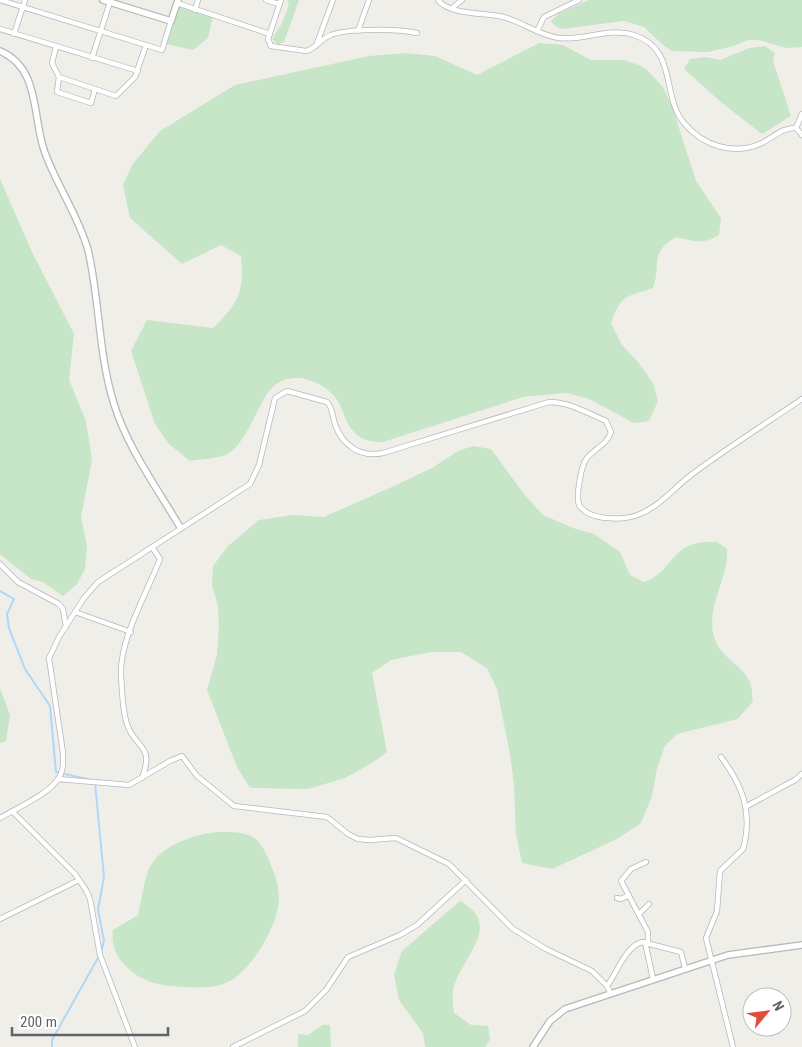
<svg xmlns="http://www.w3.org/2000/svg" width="802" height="1047" font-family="'Roboto Condensed',sans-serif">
<rect width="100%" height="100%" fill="#f0eee8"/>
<g fill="#c6e6c7">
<polygon points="287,0 299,0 284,42 278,44 272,39 281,25 289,5"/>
<polygon points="589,0 802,0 802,47 786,48 759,40 748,40 734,46 708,52 672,51 663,45 644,27 624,21 562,29 555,26 551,21 558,14"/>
<polygon points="178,5 213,16 208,38 193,50 166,44"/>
<path d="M 539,43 L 563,45 L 591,60 L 623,60 L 639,65 L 647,70 L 663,87 L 672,106 L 696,181 L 721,218 L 719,235 C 703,245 694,241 676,237 C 648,254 662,264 653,288 C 625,298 622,293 611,323 L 622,345 L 638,362 L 653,383 L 658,401 L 649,421 L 634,423 L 589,399 L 567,393 L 523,397 L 383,442 C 373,442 362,441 355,433 C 344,423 344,408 335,397 C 316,376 284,369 267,394 C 256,410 244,446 227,454 C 218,459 201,459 190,461 L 169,444 L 155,424 L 131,351 L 147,320 L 213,328 C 239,303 244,292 241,256 L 221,245 L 182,264 L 130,218 L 123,185 L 132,165 L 160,131 L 235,85 L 369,56 L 406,53 L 435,56 L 477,75 Z"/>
<polygon points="765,46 775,53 773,61 791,116 762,134 722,103 684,69 690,59 706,57 720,60 749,48"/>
<polygon points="0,179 31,250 74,334 69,380 86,421 92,460 81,517 87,546 85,569 77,584 63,596 43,582 31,579 0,554"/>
<path d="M 473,446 L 491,449 L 524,494 L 543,515 L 573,528 L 594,534 L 620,552 L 630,575 L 644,582 C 675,572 669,539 717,542 L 727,549 C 729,579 704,609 715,640 C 721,657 742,665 750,682 C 752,687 752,695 753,701 L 738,719 L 677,734 L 665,746 L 657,768 L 652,796 L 641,823 L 617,839 L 552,869 L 522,863 L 516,834 L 514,785 L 510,754 L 497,689 L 487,668 L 461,652 L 431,652 L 391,660 L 372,673 L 387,752 L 372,763 L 345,778 L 308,789 L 250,788 L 237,767 L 207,690 L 217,655 L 219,627 L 218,606 L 212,585 L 213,566 L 228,546 L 259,520 L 293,515 L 324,517 L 394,486 L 432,468 L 458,451 Z"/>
<polygon points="0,688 10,715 6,741 0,743"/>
<path d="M 217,832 C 228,832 240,831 251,836 C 260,840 267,854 270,863 C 276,877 281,891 278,907 C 274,931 248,977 223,984 C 211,988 198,988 185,987 C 169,986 153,985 138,976 C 121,965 110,950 113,930 L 138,915 C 141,902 143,887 147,874 C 156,846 192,835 217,832 Z"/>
<path d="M 460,901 C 502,924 466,953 455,983 C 451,992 453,1004 454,1013 L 471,1025 L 488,1026 L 490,1039 L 485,1047 L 425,1047 L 423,1033 L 399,1000 L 394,975 L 402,951 Z"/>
<polygon points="323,1025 330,1025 331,1047 298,1047 298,1034 308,1035"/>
</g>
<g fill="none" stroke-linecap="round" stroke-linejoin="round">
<g stroke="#add8fb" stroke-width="2">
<polyline points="0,591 14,599 7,614 9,628 25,669 50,706 56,772 91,780"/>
<polyline points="95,783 104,877 98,909 104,941 101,952"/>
<polyline points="52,1047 52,1040 99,956"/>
</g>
<g stroke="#b5b7bb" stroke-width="6">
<g id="minor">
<polyline points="0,0 162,50 171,21"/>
<polyline points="266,0 279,4"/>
<path d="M 281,0 L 268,39 L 271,46 L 306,51 C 316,49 321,38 331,35 C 350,28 397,29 417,33"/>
<path d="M 438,0 C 448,14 482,13 499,16 C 518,19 537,35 559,38 C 583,41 610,27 634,35 C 678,49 661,96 684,123 C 703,146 734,156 762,143 C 774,137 783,127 796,128 L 802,135"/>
<polyline points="177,3 270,34"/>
<polyline points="452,8 462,0"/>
<polyline points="195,10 198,0"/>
<polyline points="0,29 138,71"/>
<polyline points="358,31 369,0"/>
<polyline points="537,31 544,17 579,0"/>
<polyline points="14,34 25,0"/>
<polyline points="317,43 333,0"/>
<polyline points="56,47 52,63 59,77 116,96 135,77 146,45"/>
<polyline points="92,58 110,2"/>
<polyline points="59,77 57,92 91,103 95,89"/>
<polyline points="796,128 802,114"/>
<polyline points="0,564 18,582 59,604 63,609 66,627"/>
<polyline points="75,612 131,632"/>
<path d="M 721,757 C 743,786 753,813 743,849 L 720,871 L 717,911 L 706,938 L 733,1047"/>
<path d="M 142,778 C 155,744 135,749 127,724 C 122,709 122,690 121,674 C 120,638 147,593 160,559 L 152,547"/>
<polyline points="58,779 129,785 170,761 182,756 197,776 234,806 327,817 348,834 358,839 370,840 396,838 449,864 513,929 546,949 592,971 607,986 610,992"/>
<polyline points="747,806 795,780 802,774"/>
<polyline points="13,812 75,874 86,890 90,899 100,955 135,1047"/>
<path d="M 0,818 C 15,809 49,794 58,779 C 64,771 63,762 63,753 L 49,658 L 59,637 L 84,598 L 98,582 L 250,484 L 259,465 L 275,398 L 287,391 L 327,402 C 333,408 332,416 335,424 C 342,445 360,458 383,453 L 549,402 C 570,402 587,413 606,421 L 611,432 C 608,444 594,449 587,458 C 581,465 576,495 579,505 C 589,521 624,521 640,514 C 660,506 674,488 691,475 C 727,448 765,424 802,399"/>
<polyline points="646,862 631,869 621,881 648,932 648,943"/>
<polyline points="617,898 621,899 629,895"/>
<polyline points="639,914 649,904"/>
<polyline points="0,919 79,880"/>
<polyline points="645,942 653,979"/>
<path d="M 607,986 C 617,973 625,947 642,942 L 681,952 L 685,968"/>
<polyline points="233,1047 305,1011 326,990 348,957 400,935 417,925 466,880"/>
</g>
</g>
<g stroke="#b5b7bb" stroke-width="8">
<g id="tertiary">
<polyline points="103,0 171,21 178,0"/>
<path d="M 0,51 C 40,68 32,114 44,150 C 56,185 78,214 88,250 C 100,301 98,353 114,404 C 127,447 157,488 180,527"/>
<polyline points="533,1047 550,1021 565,1009 728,955 802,945"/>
</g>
</g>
<use href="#minor" stroke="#fff" stroke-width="4.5"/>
<use href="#tertiary" stroke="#fff" stroke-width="5.5"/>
</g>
<g transform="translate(767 1012) rotate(61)"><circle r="24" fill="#ffffff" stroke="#bfc0c2"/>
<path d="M0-4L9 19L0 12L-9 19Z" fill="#e14c3d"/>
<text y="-8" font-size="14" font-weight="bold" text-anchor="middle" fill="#5f6267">N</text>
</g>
<path d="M12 1027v8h156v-8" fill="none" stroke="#5f6267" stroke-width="2.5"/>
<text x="20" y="1027" font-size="15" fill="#5f6267" stroke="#ffffff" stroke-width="4" paint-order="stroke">200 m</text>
</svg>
